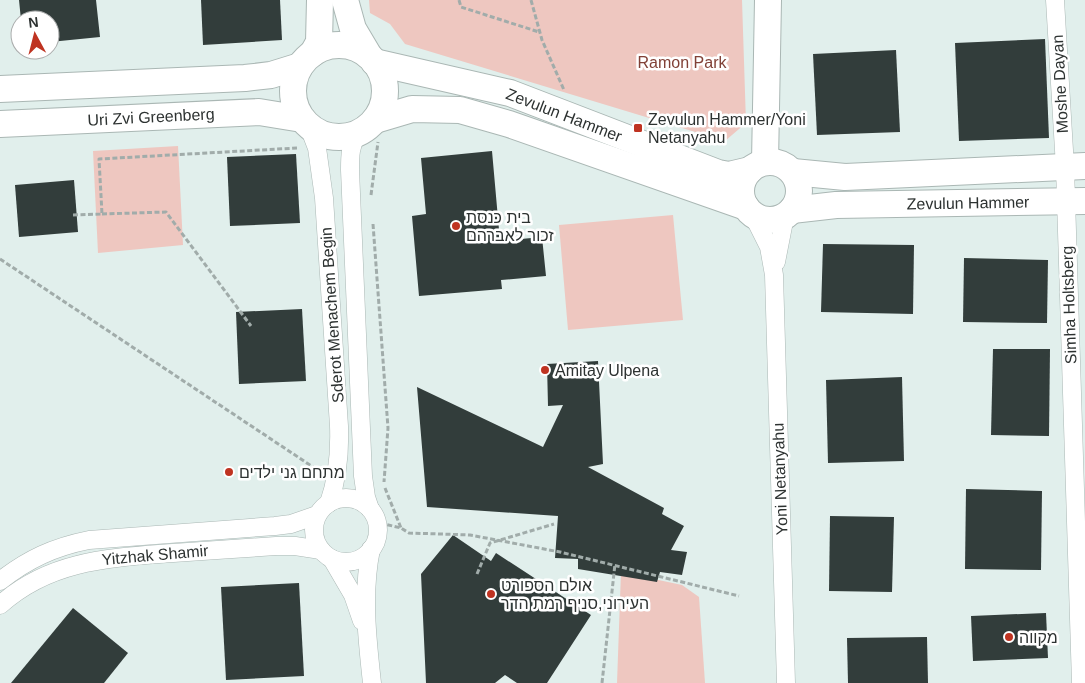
<svg xmlns="http://www.w3.org/2000/svg" width="1085" height="683" font-family="Helvetica,Heebo,sans-serif">
<rect width="100%" height="100%" fill="#e1efec"/>
<g fill="#eec7c0">
<polygon points="369,0 742,0 746,123 725,141 405,44 390,24 370,13"/>
<polygon points="178,146 183,245 98,253 93,151"/>
<polygon points="673,215 683,320 568,330 559,225"/>
<polygon points="621,572 682,585 699,597 705,683 617,683"/>
</g>
<g fill="#323d3b">
<polygon points="19,0 96,0 100,37 50,42 50,20 21,20"/>
<polygon points="201,0 280,0 282,40 203,45"/>
<polygon points="1045,39 1049,138 959,141 955,43"/>
<polygon points="896,50 900,132 817,135 813,54"/>
<polygon points="492,151 500,241 542,237 546,276 501,280 502,289 419,296 412,216 426,214 421,158"/>
<polygon points="296,154 300,223 230,226 227,157"/>
<polygon points="74,180 78,232 19,237 15,185"/>
<polygon points="823,244 914,245 913,314 821,312"/>
<polygon points="964,258 1048,260 1047,323 963,322"/>
<polygon points="302,309 306,381 239,384 236,312"/>
<polygon points="993,349 1050,349 1049,436 991,435"/>
<polygon points="598,361 603,464 588,467 664,508 662,514 684,526 671,550 687,552 682,575 660,572 657,582 578,569 578,559 555,558 558,516 427,507 417,387 543,447 563,405 548,406 547,364"/>
<polygon points="902,377 904,461 828,463 826,380"/>
<polygon points="966,489 1042,491 1041,570 965,569"/>
<polygon points="830,516 894,517 892,592 829,591"/>
<polygon points="453,535 491,561 496,553 591,615 547,683 517,683 505,675 495,683 426,683 421,574"/>
<polygon points="299,583 304,676 226,680 221,587"/>
<polygon points="73,608 128,653 104,683 11,683"/>
<polygon points="1046,613 1048,658 973,661 971,616"/>
<polygon points="927,637 928,683 848,683 847,638"/>
</g>
<g fill="none" stroke-linecap="round" stroke-linejoin="round">
<g stroke="#aab7b4" stroke-width="19">
<g id="street">
<polyline points="1055,0 1065,167 1081,683"/>
<path d="M 309,127 L 317,148 L 324,198 L 339,426 C 340,453 338,477 329,503"/>
<path d="M 358,133 C 350,145 350,156 350,170 L 363,476 L 366,497 L 370,509"/>
<polyline points="752,213 769,247 774,275 786,683"/>
<polyline points="776,262 785,216"/>
<circle cx="346" cy="530" r="32"/>
<path d="M 371,549 C 362,593 367,638 372,683"/>
<polyline points="332,559 353,595 362,621"/>
<path d="M 0,581 C 28,559 54,547 89,540 L 275,526 L 291,524 L 317,515"/>
<path d="M 0,605 C 50,560 109,558 173,553 C 207,551 242,548 276,546 L 295,546 L 321,550"/>
</g>
</g>
<g stroke="#aab7b4" stroke-width="28">
<g id="secondary">
<polyline points="345,0 353,29 369,56"/>
<circle cx="339" cy="91" r="46"/>
<polyline points="313,53 319,42 320,0"/>
<polyline points="374,62 510,93 718,173 729,175 750,170"/>
<polyline points="0,89 245,78 271,75 300,66"/>
<polyline points="375,120 412,109 460,110 509,124 746,207"/>
<polyline points="0,124 259,112 302,119"/>
<polyline points="765,162 768,0"/>
<circle cx="770" cy="191" r="29"/>
<polyline points="793,172 845,177 1085,166"/>
<polyline points="792,210 836,205 1085,201"/>
</g>
</g>
<g stroke="#a1acaa" stroke-width="3" stroke-dasharray="5 2.5" stroke-linecap="butt">
<polyline points="459,0 461,7 539,32"/>
<polyline points="531,0 542,40 564,90"/>
<polyline points="371,195 378,142"/>
<polyline points="102,214 166,212 251,326"/>
<polyline points="73,215 102,214 99,159 297,148"/>
<polyline points="373,224 388,428 384,482"/>
<polyline points="0,259 319,471"/>
<polyline points="385,488 401,528"/>
<polyline points="380,523 401,528 409,533 470,535 560,552 739,596"/>
<polyline points="602,683 615,564"/>
</g>
<use href="#street" stroke="#fff" stroke-width="18"/>
<use href="#secondary" stroke="#fff" stroke-width="26"/>
<polyline stroke="#a1acaa" stroke-width="3" stroke-dasharray="5 2.5" stroke-linecap="butt" points="477,574 490,543 554,524"/>
</g>
<g fill="#bf3321" stroke="#fff" stroke-width="2">
<rect x="633" y="123" width="10" height="10" rx="2.5"/>
<circle cx="456" cy="226" r="5"/>
<circle cx="545" cy="370" r="5"/>
<circle cx="229" cy="472" r="5"/>
<circle cx="491" cy="594" r="5"/>
<circle cx="1009" cy="637" r="5"/>
</g>
<g text-anchor="middle" dominant-baseline="central" stroke-width="5" stroke-linejoin="round" paint-order="stroke">
<g font-size="16" fill="#814137" stroke="#fff">
<text x="682" y="62">Ramon Park</text>
</g>
<g font-size="16" fill="#2d3231" stroke="#fff">
<text transform="translate(1060 84) rotate(-93)">Moshe Dayan</text>
<text transform="translate(564 115) rotate(21)">Zevulun Hammer</text>
<text transform="translate(151 117) rotate(-3)">Uri Zvi Greenberg</text>
<text transform="translate(968 203) rotate(-1)">Zevulun Hammer</text>
<text transform="translate(1069 305) rotate(-92)">Simha Holtsberg</text>
<text transform="translate(332 315) rotate(-94)">Sderot Menachem Begin</text>
<text transform="translate(780 479) rotate(-92)">Yoni Netanyahu</text>
<text transform="translate(155 555) rotate(-5)">Yitzhak Shamir</text>
</g>
<g font-size="16" fill="#2d3231" stroke="#fff" text-anchor="start">
<text x="648" y="119">Zevulun Hammer/Yoni<tspan x="648" dy="18">Netanyahu</tspan></text>
<text x="466" y="217">בית כנסת<tspan x="466" dy="18">זכור לאברהם</tspan></text>
<text x="555" y="370">Amitay Ulpena</text>
<text x="239" y="472">מתחם גני ילדים</text>
<text x="501" y="585">אולם הספורט<tspan x="501" dy="18">העירוני,סניף רמת הדר</tspan></text>
<text x="1019" y="637">מקווה</text>
</g>
</g>
<g transform="translate(35 35) rotate(353)"><circle r="24" fill="#ffffff" stroke="#abadad"/>
<path d="M0-4L9 19L0 12L-9 19Z" fill="#bf3321"/>
<text y="-8" font-size="14" font-weight="bold" text-anchor="middle" fill="#2d3231">N</text>
</g>
</svg>
